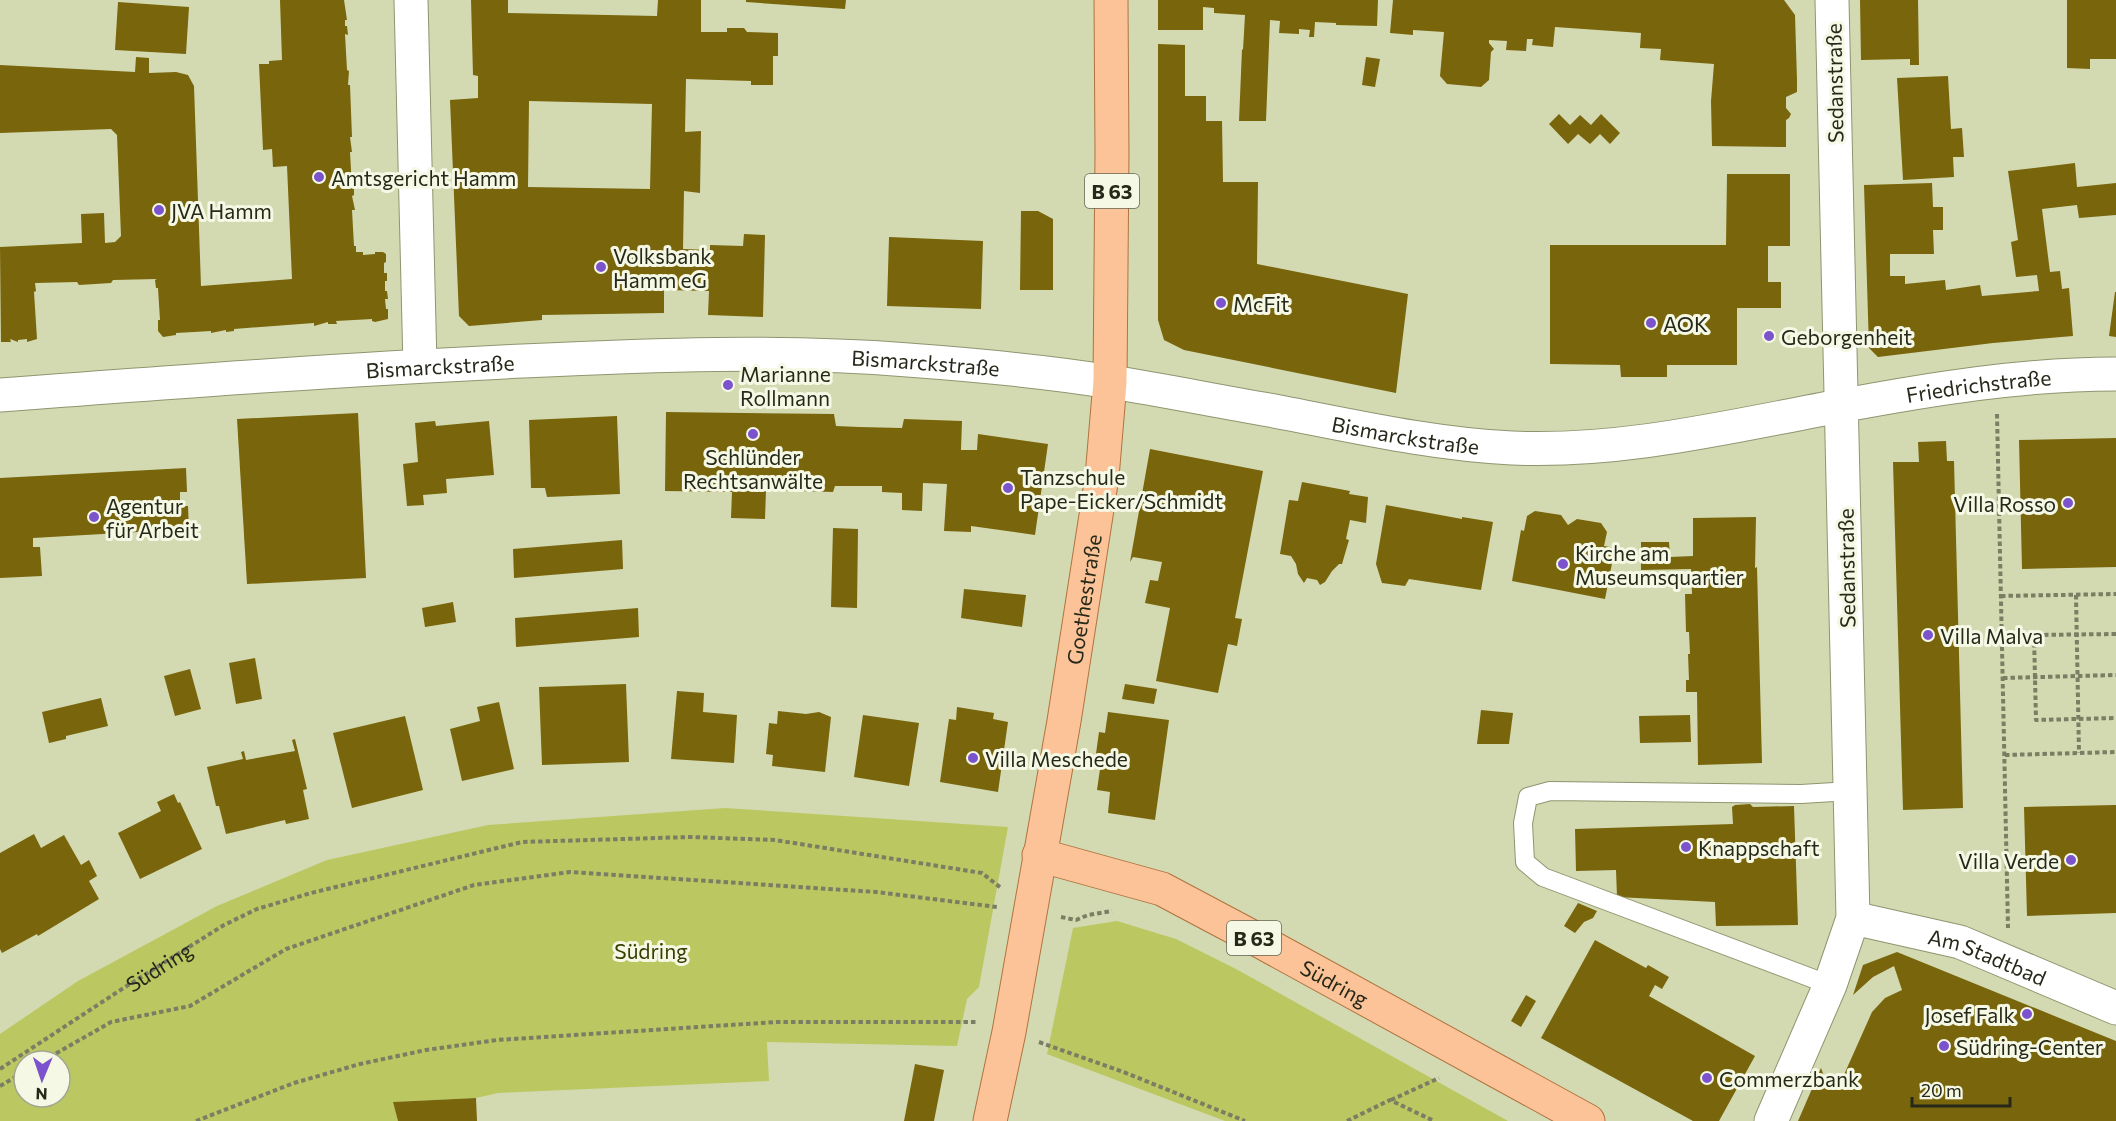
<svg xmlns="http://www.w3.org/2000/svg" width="2116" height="1121" font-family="Commissioner,sans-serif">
<rect width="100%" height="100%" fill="#d3dab2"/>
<g fill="#bbc861" fill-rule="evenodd">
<path d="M 725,808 L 1008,827 L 979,987 L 967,999 L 957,1046 L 767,1042 L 769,1081 L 498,1093 L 476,1098 L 393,1102 L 398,1121 L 0,1121 L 0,1034 L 78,981 L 217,906 L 327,860 L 488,825 ZM 24,1061 L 60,1061 L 60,1097 L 24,1097 Z"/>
<polygon points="1117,921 1176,939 1236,969 1508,1121 1225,1121 1047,1054 1073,928"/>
</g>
<g fill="#79650b" fill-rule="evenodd">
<polygon points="280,0 344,0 347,20 345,20 345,26 347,26 348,35 345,34 347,70 349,71 348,85 350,85 352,137 350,137 352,152 350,152 352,188 354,188 354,195 352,196 355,210 352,210 354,246 356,246 356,252 363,252 363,255 375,254 375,252 383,252 386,254 386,262 384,263 384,273 387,273 387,281 385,281 385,291 387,291 388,299 385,299 386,309 388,309 388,319 375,322 372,321 372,319 336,321 337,324 328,324 328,322 314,326 314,323 234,329 234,331 226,332 226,330 211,333 211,331 176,333 176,335 163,337 158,331 158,320 160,320 158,288 156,288 155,280 157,279 113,280 111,283 79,285 77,282 35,283 36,291 34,292 37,339 27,342 27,339 18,340 18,342 10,339 11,342 1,342 0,247 82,243 81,214 104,213 105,243 115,242 121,236 117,135 111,129 0,133 0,65 135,72 136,57 149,58 149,73 176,72 188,75 194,86 201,286 292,279 287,166 273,167 272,149 263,150 259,64 269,64 269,61 282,60"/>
<path d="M 471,0 L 508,0 L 508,13 L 657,16 L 658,0 L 701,0 L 701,32 L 727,32 L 727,28 L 744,28 L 747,32 L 778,33 L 778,56 L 773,56 L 773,85 L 751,85 L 751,81 L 686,79 L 685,132 L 701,131 L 700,193 L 684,191 L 683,249 L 710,250 L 710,245 L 743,246 L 744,234 L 765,235 L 763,317 L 708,315 L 709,291 L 664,290 L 664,313 L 542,315 L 542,320 L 469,326 L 459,316 L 450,100 L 478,98 L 478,76 L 473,75 ZM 529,101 L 652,104 L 650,189 L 528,187 Z"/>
<polygon points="746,0 846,0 845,9 746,2"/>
<polygon points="1158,0 1378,0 1377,26 1336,25 1336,23 1315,22 1314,37 1309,37 1310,30 1299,29 1299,34 1279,33 1280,21 1270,20 1266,121 1239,121 1242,49 1243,50 1245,15 1214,13 1214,8 1203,7 1203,30 1158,30"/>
<polygon points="1393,0 1784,0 1795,15 1797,80 1797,92 1786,97 1786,108 1791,114 1789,118 1786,120 1786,147 1712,146 1711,101 1714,64 1660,60 1661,49 1640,48 1641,33 1555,27 1553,47 1532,45 1533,39 1527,39 1526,51 1506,50 1507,41 1489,40 1489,43 1494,49 1491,52 1489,80 1481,87 1447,84 1440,76 1444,32 1413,30 1413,35 1390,33"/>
<polygon points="1860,0 1918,0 1919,65 1910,65 1910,59 1861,60"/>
<polygon points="2067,0 2116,0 2116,59 2090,59 2090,69 2067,68"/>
<polygon points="118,2 189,7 186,54 115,50"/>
<polygon points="1158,44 1185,45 1185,96 1206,96 1206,121 1222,121 1223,182 1258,182 1257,264 1408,294 1396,393 1184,350 1164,340 1158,320"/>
<polygon points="1366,57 1380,59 1375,87 1362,85"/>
<polygon points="1948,76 1951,129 1962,128 1964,157 1953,157 1954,177 1903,180 1897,78"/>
<polygon points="1559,114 1570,125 1580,115 1591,125 1601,114 1620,133 1610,144 1600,134 1590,144 1578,134 1568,144 1549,124"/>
<polygon points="2075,163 2077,187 2116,183 2116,215 2079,218 2077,205 2042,209 2050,272 2060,271 2062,289 2069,288 2073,336 1993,343 1878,357 1869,348 1864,185 1932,183 1933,207 1943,207 1943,230 1933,230 1934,254 1890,254 1890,276 1905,276 1905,284 1945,280 1946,290 1980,285 1982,296 2039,291 2037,275 2016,277 2011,242 2018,240 2008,171"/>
<polygon points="1727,174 1790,174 1790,246 1768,246 1768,282 1781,282 1781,308 1737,308 1737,365 1667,365 1667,377 1621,377 1620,365 1550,364 1550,245 1726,245"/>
<polygon points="1021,211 1038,211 1053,219 1053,290 1020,290"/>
<polygon points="889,237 983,241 981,309 887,306"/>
<polygon points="2115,292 2116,292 2116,337 2109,336"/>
<polygon points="666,412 834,414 836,426 859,427 902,428 904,419 962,421 961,450 977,450 978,434 1048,444 1035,535 971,526 971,532 944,531 947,484 923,483 922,511 902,510 902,493 882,492 882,486 835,486 833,492 766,490 765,519 731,518 732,492 665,491"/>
<polygon points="358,413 366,578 247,584 237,419"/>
<polygon points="617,416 620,494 547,497 545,488 531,488 529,420"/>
<polygon points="435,421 436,426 489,421 494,475 446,479 447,493 423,495 424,505 407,506 403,464 418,462 415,423"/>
<polygon points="2116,438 2116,567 2022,569 2019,440"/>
<polygon points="1946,441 1947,461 1954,461 1963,808 1903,810 1893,462 1919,462 1918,442"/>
<polygon points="1150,449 1263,471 1235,618 1242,619 1237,646 1228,644 1218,693 1156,681 1170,608 1145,603 1150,580 1158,581 1162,562 1133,557 1130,562"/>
<polygon points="186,468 187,492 180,492 180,506 188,506 189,529 33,538 33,547 40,547 42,576 0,578 0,478"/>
<polygon points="1302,482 1350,491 1349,494 1368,497 1366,523 1350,520 1346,539 1349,540 1342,564 1339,564 1332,571 1325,582 1320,585 1317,580 1307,578 1304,583 1298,574 1296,564 1291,556 1280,554 1289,500 1298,501"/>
<polygon points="1386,505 1462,519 1462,517 1493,522 1481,590 1409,579 1405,586 1382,583 1376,564"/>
<polygon points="1535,511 1561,515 1568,525 1577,519 1601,523 1607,532 1604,546 1615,548 1605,599 1512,581 1521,530 1524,531 1527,516"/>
<polygon points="1756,517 1755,568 1757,567 1762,763 1698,765 1697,692 1686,692 1686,680 1689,680 1688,654 1690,654 1689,632 1686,632 1685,594 1692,594 1691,569 1641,570 1641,542 1669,542 1670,557 1693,556 1693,518"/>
<polygon points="833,528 858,529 857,608 831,607"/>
<polygon points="622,540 623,569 514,578 513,549"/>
<polygon points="964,589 1026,595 1022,627 961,618"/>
<polygon points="453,602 456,622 425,627 422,608"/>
<polygon points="638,608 639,637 516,647 515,618"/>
<polygon points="255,658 262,699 236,704 229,663"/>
<polygon points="190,669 201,709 175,716 164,676"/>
<polygon points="626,684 629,762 542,765 539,687"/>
<polygon points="1125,684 1157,689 1154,704 1122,699"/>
<polygon points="677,691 704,693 703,712 737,715 734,763 671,759"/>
<polygon points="101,698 108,726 66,736 66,739 49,743 42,712"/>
<polygon points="499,702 514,769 462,781 450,729 480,721 477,707"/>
<polygon points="957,707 994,713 993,719 1008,722 998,792 940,782 949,719 956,720"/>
<polygon points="1481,710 1513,713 1509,744 1477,744"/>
<polygon points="778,711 806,714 819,712 831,717 825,772 772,766 773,755 766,754 769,723 777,724"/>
<polygon points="1108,712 1169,720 1155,820 1108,813 1110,792 1097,790 1100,769 1094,768 1099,732 1105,733"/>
<polygon points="863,715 919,723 909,786 854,777"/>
<polygon points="1690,715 1691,742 1640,743 1639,716"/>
<polygon points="405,716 423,790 352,808 333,733"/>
<polygon points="295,739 307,789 303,790 309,819 286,824 285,820 226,834 219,806 216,806 207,767 243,759 241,752 244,751 246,760 295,751 292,740"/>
<polygon points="174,794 178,803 180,802 202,849 140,879 118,833 161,811 157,802"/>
<polygon points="1750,804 1753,807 1794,806 1798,925 1716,926 1715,902 1617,897 1616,870 1576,871 1575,829 1733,824 1732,807 1735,805"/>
<polygon points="2116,805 2116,913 2027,916 2024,807"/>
<polygon points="34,834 41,848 64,835 81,865 89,860 97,876 89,881 99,899 38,936 37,934 2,953 0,949 0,853"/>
<polygon points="1578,903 1597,911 1593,918 1584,922 1575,933 1564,926"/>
<polygon points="1595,940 1646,968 1648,965 1669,977 1662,989 1655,985 1649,996 1755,1056 1719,1121 1693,1121 1541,1038"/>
<polygon points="1897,952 2116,1041 2116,1121 1798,1121 1821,1068 1827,1084 1843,1077 1872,1012 1885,998 1902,990 1894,966 1873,977 1853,995 1863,965"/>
<polygon points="1526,995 1536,1001 1521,1027 1511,1021"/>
<polygon points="915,1064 944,1070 934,1121 904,1121"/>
<polygon points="476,1098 477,1121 398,1121 393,1102"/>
</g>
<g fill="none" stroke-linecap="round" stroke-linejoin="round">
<g stroke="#8f956f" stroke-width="20">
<polyline id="lane" points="1830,985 1543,877 1525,862 1523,823 1528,797 1550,791 1801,794 1851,791"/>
</g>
<g stroke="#8f956f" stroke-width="35">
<g id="street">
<polyline points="411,0 420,366"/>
<path id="s2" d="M 1853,918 L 1960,942 L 2116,1008"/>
<polyline points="1771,1121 1830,985 1853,918 1832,0"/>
</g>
</g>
<g stroke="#8f956f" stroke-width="35">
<g id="secondary">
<path id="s3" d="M 0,395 C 174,382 349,369 523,361 C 652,355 780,350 908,360 C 976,365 1044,371 1111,382 C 1163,390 1216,401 1269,410 C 1349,425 1430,444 1512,448 C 1623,453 1731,426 1840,406 C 1931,389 2023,374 2116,374"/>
</g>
</g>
<g stroke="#b0733f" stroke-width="35">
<g id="primary">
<path id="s4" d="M 1039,855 L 1162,889 L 1258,940 L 1588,1121"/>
<path id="s5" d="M 990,1121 L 1009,1032 L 1064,721 L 1102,477 L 1110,382 L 1112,153 L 1111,0"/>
</g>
</g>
<g stroke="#7a7e63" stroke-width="4" stroke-dasharray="4.5 3" stroke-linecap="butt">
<polyline points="1997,414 2008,928"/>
<polyline points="2076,595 2079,753"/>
<polyline points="2001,596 2116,594"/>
<polyline points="2116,634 2034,635 2036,720 2116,718"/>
<polyline points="2003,678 2116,675"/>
<polyline points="2005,755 2116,752"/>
<polyline points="1061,917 1076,920 1088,915 1112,911"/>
<polyline points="1039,1042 1126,1073 1245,1121"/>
<polyline points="43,1061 111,1022 190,1006 286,949 474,885 570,872 876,892 997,907"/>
<path id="s1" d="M 0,1069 L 122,989 L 224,925 L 257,909 L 311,893 L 522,842 L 691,837 L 775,840 L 982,873 L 1001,888"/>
<polyline points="0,1086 24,1072"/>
<polyline points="1391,1100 1439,1078"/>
<polyline points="196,1121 294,1083 360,1064 426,1050 497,1040 776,1022 977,1022"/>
<polyline points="1347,1121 1390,1100 1434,1121"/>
</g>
<use href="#lane" stroke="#fff" stroke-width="18"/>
<use href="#street" stroke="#fff" stroke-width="33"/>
<use href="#secondary" stroke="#fff" stroke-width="33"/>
<use href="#primary" stroke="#fcc398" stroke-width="33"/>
</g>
<g fill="#7b53cc" stroke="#f5f8e4" stroke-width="2">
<circle cx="319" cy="177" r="6"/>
<circle cx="159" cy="210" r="6"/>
<circle cx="601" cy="267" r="6"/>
<circle cx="1221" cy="303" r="6"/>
<circle cx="1651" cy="323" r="6"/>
<circle cx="1769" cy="336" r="6"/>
<circle cx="728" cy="385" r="6"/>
<circle cx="753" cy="434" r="6"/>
<circle cx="1008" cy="488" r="6"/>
<circle cx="2068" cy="503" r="6"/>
<circle cx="94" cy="517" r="6"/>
<circle cx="1563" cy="564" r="6"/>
<circle cx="1928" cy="635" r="6"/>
<circle cx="973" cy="758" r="6"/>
<circle cx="1686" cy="847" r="6"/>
<circle cx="2071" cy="860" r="6"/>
<circle cx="2027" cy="1014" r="6"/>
<circle cx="1944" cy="1046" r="6"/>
<circle cx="1707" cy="1078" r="6"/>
</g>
<g text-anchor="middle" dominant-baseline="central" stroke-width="6" stroke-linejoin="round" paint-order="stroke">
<g fill="#f5f8e4" stroke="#646756" stroke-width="1.5">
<rect x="1085" y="174" width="54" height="34" rx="4.5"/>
<rect x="1227" y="921" width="54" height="34" rx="4.5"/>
</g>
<g font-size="20" font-weight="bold" fill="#262919">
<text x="1112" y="191">B 63</text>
<text x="1254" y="938">B 63</text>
</g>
<g font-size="21" fill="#262919" stroke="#f5f8e4">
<text transform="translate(1834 83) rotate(-91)">Sedanstraße</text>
<text stroke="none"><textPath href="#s3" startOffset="927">Bismarckstraße</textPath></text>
<text stroke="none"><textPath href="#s3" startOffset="441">Bismarckstraße</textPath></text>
<text stroke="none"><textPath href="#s3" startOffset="1992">Friedrichstraße</textPath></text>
<text stroke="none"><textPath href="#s3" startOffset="1413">Bismarckstraße</textPath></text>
<text transform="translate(1846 568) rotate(-91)">Sedanstraße</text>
<text stroke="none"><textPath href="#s5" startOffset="530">Goethestraße</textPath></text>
<text stroke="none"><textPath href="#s2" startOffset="140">Am Stadtbad</textPath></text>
<text stroke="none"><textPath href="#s1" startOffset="189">Südring</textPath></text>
<text stroke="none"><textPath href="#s4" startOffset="324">Südring</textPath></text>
</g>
<g font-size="21" fill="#262919" stroke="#f5f8e4" text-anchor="start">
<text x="331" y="177">Amtsgericht Hamm</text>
<text x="171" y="210">JVA Hamm</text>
<text x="613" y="255">Volksbank<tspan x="613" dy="24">Hamm eG</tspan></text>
<text x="1233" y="303">McFit</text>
<text x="1663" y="323">AOK</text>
<text x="1781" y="336">Geborgenheit</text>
<text x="740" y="373">Marianne<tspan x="740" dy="24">Rollmann</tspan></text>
<text x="753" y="456" text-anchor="middle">Schlünder<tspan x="753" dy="24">Rechtsanwälte</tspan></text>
<text x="1020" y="476">Tanzschule<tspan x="1020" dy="24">Pape-Eicker/Schmidt</tspan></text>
<text x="2056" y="503" text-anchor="end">Villa Rosso</text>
<text x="106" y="505">Agentur<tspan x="106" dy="24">für Arbeit</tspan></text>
<text x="1575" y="552">Kirche am<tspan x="1575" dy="24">Museumsquartier</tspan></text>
<text x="1940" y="635">Villa Malva</text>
<text x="985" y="758">Villa Meschede</text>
<text x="1698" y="847">Knappschaft</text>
<text x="2059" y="860" text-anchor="end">Villa Verde</text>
<text x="2015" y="1014" text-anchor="end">Josef Falk</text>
<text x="1956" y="1046">Südring-Center</text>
<text x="1719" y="1078">Commerzbank</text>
</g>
<g font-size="21" fill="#393e00" stroke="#f5f8e4">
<text x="651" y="950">Südring</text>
</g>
</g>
<g transform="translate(42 1079) rotate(182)"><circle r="28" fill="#f5f8e4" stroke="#a2a593" stroke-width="1.5"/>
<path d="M0-4.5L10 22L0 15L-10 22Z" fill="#7b53cc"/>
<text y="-9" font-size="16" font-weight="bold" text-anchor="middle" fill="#262919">N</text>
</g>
<path d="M1912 1097v9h98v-9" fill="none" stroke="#262919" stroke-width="3"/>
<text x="1921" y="1097" font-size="18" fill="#262919" stroke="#f5f8e4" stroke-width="4.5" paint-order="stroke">20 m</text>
</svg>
